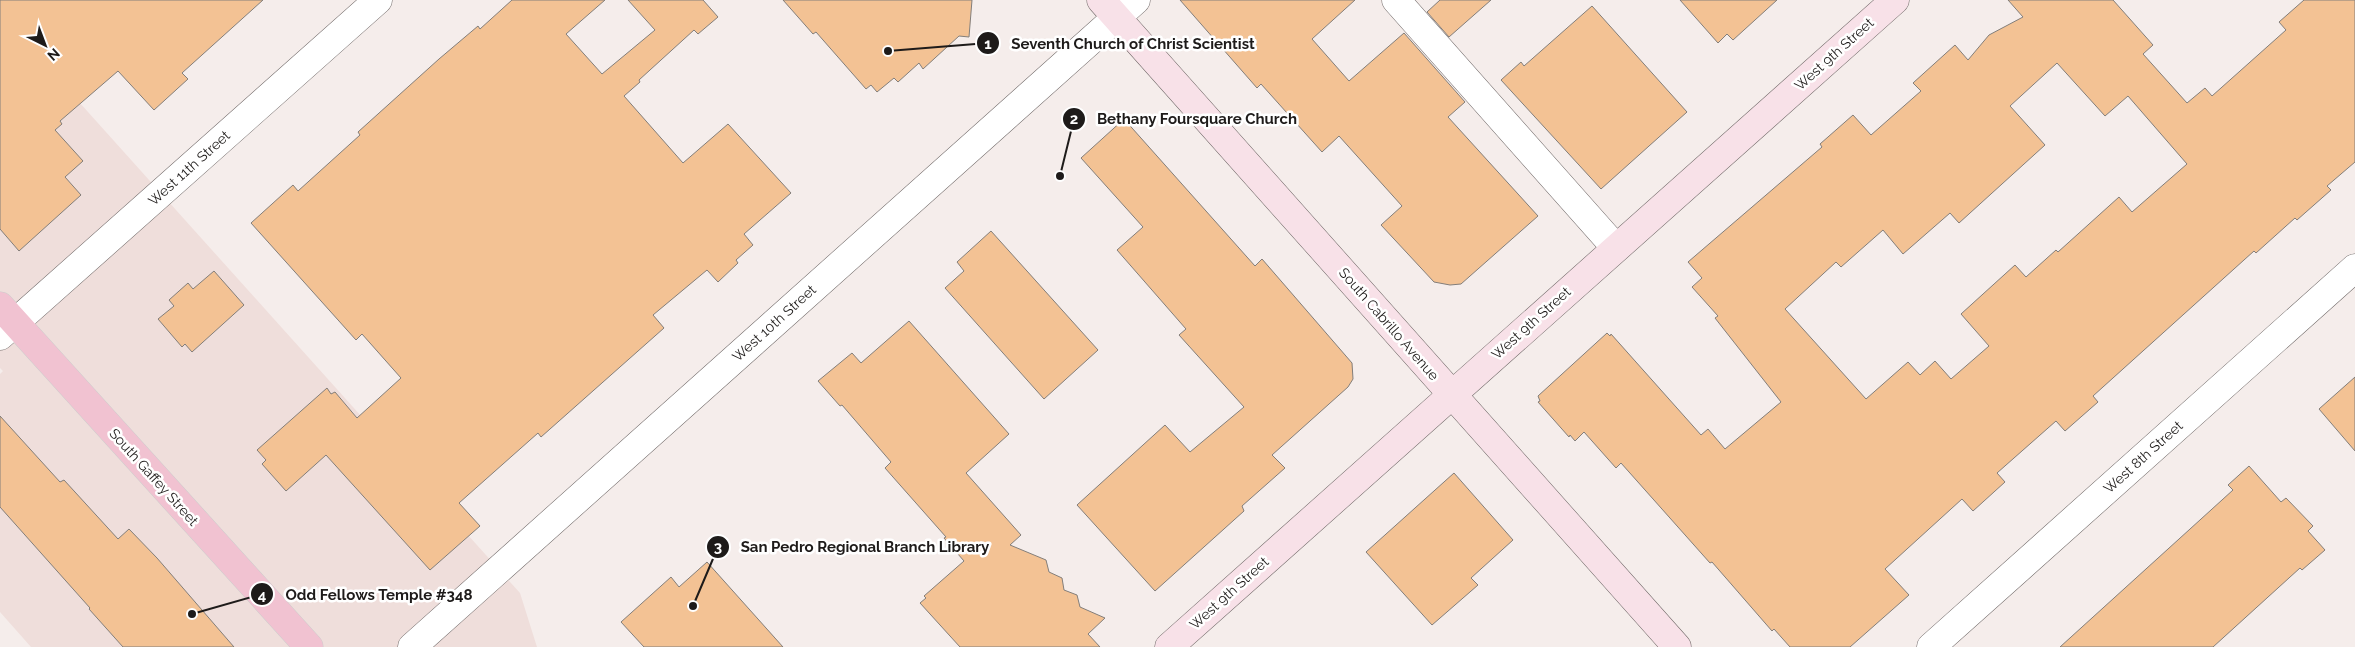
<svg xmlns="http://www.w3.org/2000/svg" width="2355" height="647" font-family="Raleway,sans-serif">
<rect width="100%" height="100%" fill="#f5edeb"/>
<polygon fill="#efdedb" points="0,14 520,593 537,647 31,647 0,612 0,374 3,371 0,368"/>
<g fill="#f3c294" stroke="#837e7a" fill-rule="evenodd">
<polygon points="0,0 263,0 182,73 188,79 154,110 118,71 60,121 62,124 55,130 83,161 65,177 81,195 19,251 0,229"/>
<polygon points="512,0 605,0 566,34 602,74 655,30 628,0 703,0 718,17 698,34 694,30 639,80 640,82 624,96 683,163 728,124 791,193 744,234 753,245 736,260 738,263 718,282 707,270 653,315 664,328 541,437 538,433 459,503 480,526 430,570 326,455 286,491 262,464 266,460 257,450 327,388 331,394 335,392 357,418 401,378 362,334 356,340 251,223 293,185 298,191 360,135 358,132 439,59 478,26 480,29"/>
<polygon points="783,0 972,0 969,37 959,36 923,69 919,63 898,82 894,78 877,92 871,85 866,89 816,32 813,34"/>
<polygon points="1180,0 1355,0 1312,39 1349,81 1404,33 1465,102 1448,117 1538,216 1461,284 1450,285 1434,282 1381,225 1402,206 1339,136 1322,152 1261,84 1257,88"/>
<polygon points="1440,0 1491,0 1449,37 1427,12"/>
<polygon points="1680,0 1777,0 1733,40 1727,34 1718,43"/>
<path d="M 2008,0 L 2113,0 L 2153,45 L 2143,54 L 2187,103 L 2205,88 L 2212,96 L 2286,30 L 2279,22 L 2304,0 L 2355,0 L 2355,162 L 2327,186 L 2331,190 L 2297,220 L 2295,218 L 2256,253 L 2254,251 L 2093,396 L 2098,402 L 2065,431 L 2056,421 L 1997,473 L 2005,482 L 1973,511 L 1962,499 L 1885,569 L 1909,595 L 1850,647 L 1790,647 L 1774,629 L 1772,631 L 1712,562 L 1710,563 L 1621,463 L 1616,468 L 1584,432 L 1575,441 L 1570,435 L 1569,437 L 1538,402 L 1540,401 L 1538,396 L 1607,333 L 1610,336 L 1611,334 L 1701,435 L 1708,429 L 1725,449 L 1781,402 L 1715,318 L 1718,316 L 1692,287 L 1702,278 L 1688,262 L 1822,147 L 1820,144 L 1853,115 L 1871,135 L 1921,91 L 1913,83 L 1955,45 L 1968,60 L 1989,35 L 2023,17 ZM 2057,63 L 2105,116 L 2128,96 L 2187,164 L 2132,212 L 2119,197 L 2058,252 L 2056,250 L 2026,277 L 2015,265 L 1961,314 L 1989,346 L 1951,379 L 1935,361 L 1920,375 L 1908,362 L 1866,399 L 1785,309 L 1836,262 L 1841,267 L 1883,230 L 1903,254 L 1950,213 L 1959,223 L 2045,145 L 2010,106 Z"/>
<polygon points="1592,6 1687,112 1601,189 1501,80 1521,62 1524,66"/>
<polygon points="1124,119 1255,266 1262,259 1352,363 1353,379 1348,387 1272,455 1285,468 1242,506 1244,511 1155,591 1077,505 1165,425 1190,452 1244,407 1179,335 1186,329 1117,250 1143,227 1081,158"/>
<polygon points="991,231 1098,350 1044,399 945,288 964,271 957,262"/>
<polygon points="214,271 244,305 192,352 185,344 182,347 158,319 174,306 169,300 188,283 193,289"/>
<polygon points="909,321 1009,434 966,473 1021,535 1010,545 1046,560 1049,572 1062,578 1064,590 1077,595 1080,607 1105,618 1088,634 1100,647 960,647 920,603 926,598 924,596 964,561 944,538 946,537 885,468 891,462 842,405 840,406 818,381 852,353 861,363"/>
<polygon points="2355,377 2355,451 2319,409"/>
<polygon points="0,416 60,482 64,480 118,539 129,529 157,558 234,647 123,647 89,609 90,608 0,507"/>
<polygon points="2249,466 2281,502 2286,498 2313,526 2308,531 2325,550 2302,570 2300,568 2213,647 2060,647 2233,490 2228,485"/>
<polygon points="1454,473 1513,540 1471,578 1478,585 1432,625 1366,552"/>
<polygon points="707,562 783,647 644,647 621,622 671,577 679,587"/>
</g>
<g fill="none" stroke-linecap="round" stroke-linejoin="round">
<g stroke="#6e6766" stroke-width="29">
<g id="street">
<polyline points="1396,0 1616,248"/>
<polyline points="0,336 378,0"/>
<polyline points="412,647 1136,0"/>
<polyline points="1931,647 2355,268"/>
</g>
</g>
<g stroke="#6e6766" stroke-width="29">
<g id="secondary">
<polyline points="1101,0 1677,647"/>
<polyline points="1169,647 1895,0"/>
</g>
</g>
<g stroke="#cecdcd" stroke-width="29">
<polyline id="primary" points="0,306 309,647"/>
</g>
<use href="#street" stroke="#fff" stroke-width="28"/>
<use href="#secondary" stroke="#f8e1e8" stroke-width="28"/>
<use href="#primary" stroke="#f1c2d1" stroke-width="28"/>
</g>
<g text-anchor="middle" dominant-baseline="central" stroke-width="5" stroke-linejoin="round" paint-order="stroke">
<g font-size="14" fill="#1e1b1a" stroke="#fff">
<text transform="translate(1834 54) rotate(-42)">West 9th Street</text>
<text transform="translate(189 168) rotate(-42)">West 11th Street</text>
<text transform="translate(774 323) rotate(-42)">West 10th Street</text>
<text transform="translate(1531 323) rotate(-42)">West 9th Street</text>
<text transform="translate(1389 324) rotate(49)">South Cabrillo Avenue</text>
<text transform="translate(2143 457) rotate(-42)">West 8th Street</text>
<text transform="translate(154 477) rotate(48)">South Gaffey Street</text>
<text transform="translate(1229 593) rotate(-42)">West 9th Street</text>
</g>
</g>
<path fill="none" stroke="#1e1b1a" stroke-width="2" d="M888 51L988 43M1060 176L1074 119M693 606L718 547M192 614L262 594"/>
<g fill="#1e1b1a" stroke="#fff" stroke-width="2">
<circle cx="888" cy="51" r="5"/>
<circle cx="1060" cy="176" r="5"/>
<circle cx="693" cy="606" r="5"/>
<circle cx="192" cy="614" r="5"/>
<circle cx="988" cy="43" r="12"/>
<circle cx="1074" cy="119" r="12"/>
<circle cx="718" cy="547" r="12"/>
<circle cx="262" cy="594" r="12"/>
</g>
<g font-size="15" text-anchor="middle" font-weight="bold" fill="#fff">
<text x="988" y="49">1</text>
<text x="1074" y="124">2</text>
<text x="718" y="552">3</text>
<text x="262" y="600">4</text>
</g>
<g font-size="15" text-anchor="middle" font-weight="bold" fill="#1e1b1a" stroke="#fff" stroke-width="5" stroke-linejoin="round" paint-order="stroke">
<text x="1133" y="49">Seventh Church of Christ Scientist</text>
<text x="1197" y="124">Bethany Foursquare Church</text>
<text x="865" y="552">San Pedro Regional Branch Library</text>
<text x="379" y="600">Odd Fellows Temple #348</text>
</g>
<g transform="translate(45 45) rotate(138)" stroke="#ffffff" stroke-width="4" paint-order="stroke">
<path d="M0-4L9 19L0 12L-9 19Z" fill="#1e1b1a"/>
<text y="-8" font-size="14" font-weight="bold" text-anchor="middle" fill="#1e1b1a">N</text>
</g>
</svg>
